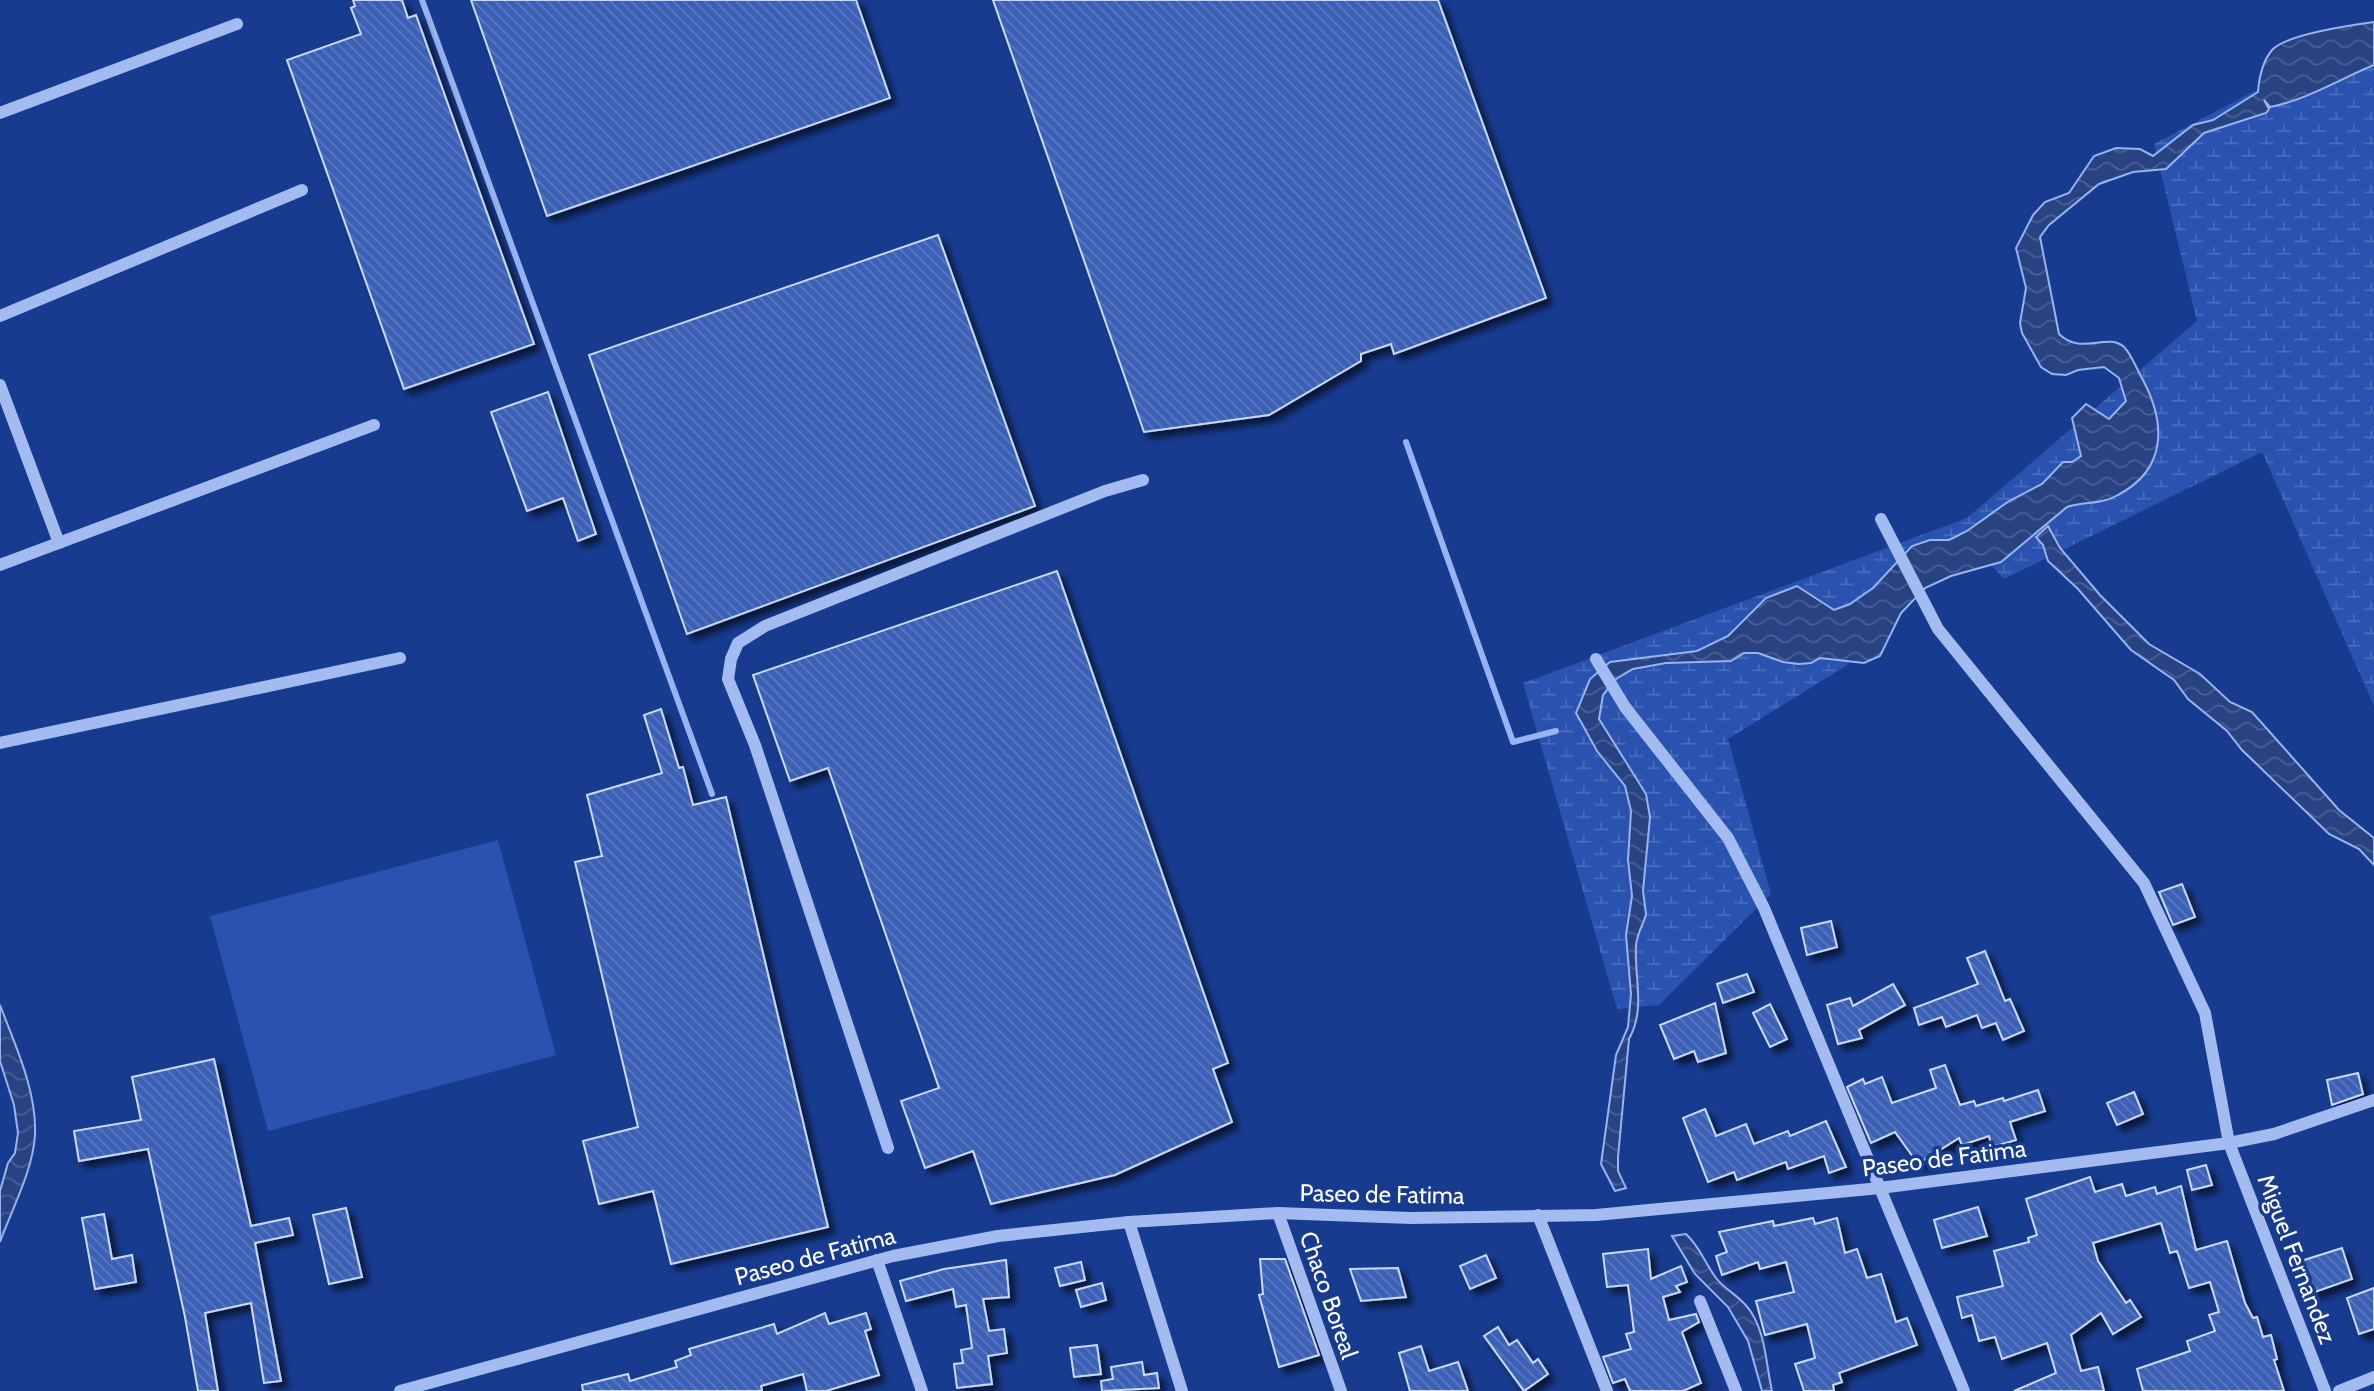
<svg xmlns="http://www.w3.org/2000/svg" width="2374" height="1391" font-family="Cabin,sans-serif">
<defs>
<pattern id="wetland-marsh" width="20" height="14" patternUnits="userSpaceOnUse" patternTransform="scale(1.75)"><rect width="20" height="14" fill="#2953ae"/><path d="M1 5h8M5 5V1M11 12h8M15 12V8" fill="none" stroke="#496dba"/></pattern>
<pattern id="water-waves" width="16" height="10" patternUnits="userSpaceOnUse" patternTransform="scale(1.75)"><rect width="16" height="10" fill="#294382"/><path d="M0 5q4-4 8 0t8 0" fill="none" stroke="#495f95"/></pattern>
<pattern id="building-back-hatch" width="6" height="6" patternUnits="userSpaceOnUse" patternTransform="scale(1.75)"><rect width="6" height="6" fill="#3b61b6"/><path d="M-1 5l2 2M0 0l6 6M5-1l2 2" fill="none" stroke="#5879c1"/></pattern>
<filter id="shadow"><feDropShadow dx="6" dy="6" stdDeviation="3.5" flood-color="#0009"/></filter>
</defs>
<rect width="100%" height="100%" fill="#173b8f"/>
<polygon fill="url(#wetland-marsh)" points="2374,28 2374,706 2262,452 2004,579 1978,551 1900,598 1846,666 1728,739 1771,894 1659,1005 1617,1009 1523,683 1967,518 2197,321 2154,144"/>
<polygon fill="#2953ae" points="498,840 556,1055 268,1131 210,916"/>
<g fill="url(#water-waves)" stroke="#96b4f2" stroke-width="2">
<path d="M 2374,22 L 2374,65 C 2340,79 2306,100 2270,107 L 2264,100 L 2269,109 L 2266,113 L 2204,133 L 2166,169 L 2133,172 L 2099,184 L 2049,225 L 2040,237 L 2059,334 C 2081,356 2108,332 2124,347 C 2132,355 2137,370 2143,380 C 2166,424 2167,469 2118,495 C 2101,505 2085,501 2067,507 L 2001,562 L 1951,576 L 1925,588 L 1901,613 L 1880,656 L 1864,663 L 1820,658 L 1811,663 L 1799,664 L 1783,662 L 1758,653 L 1744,653 L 1731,661 L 1666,663 L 1633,669 L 1616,679 L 1603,695 L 1599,719 L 1646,794 L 1650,817 L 1643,891 L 1646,914 C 1644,924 1638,930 1636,945 C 1634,979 1646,1008 1629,1039 L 1618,1157 L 1618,1171 L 1626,1188 L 1615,1191 L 1601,1164 L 1616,1055 L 1628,1027 L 1631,994 L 1626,935 L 1632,896 L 1628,860 L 1631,811 L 1625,786 L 1597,751 L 1576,713 L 1590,679 L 1610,662 L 1697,651 L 1728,636 L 1766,598 L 1797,586 L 1834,610 L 1850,604 L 1873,588 L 1912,546 L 1930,540 L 1949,540 L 1967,531 L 2009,501 L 2042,484 L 2063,462 L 2072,462 L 2081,456 L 2072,418 L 2086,404 L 2109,419 L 2126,401 L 2119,378 L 2104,367 L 2078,370 L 2066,375 L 2052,374 L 2041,367 L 2022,333 L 2020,323 L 2026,288 L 2016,248 L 2033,215 L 2045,202 L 2069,193 L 2094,156 L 2116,148 L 2140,149 L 2153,156 L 2193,125 L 2213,120 L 2258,92 C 2259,78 2263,61 2272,50 C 2287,34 2352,25 2374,22 Z"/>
<polygon points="2048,526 2060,548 2100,595 2149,644 2200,674 2230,702 2252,712 2339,810 2374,838 2374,865 2359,849 2329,834 2242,750 2227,731 2188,699 2174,680 2131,650 2078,589 2048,561 2043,545 2036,537"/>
<path d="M 0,1005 C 15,1045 37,1091 35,1135 C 33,1170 12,1209 0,1242 L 0,1191 L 8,1163 L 15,1153 L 18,1133 L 14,1105 L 0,1061 Z"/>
<path d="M 1686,1234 C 1700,1247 1705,1263 1716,1278 C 1726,1291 1742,1297 1751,1312 C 1766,1335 1766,1365 1772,1391 L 1762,1391 L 1748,1341 L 1728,1307 L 1695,1274 L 1672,1236 Z"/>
</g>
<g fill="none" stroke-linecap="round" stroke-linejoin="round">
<g stroke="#96b4f2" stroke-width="6">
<polyline points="422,0 712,794"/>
<polyline points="1406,442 1513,742 1556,731"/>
</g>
</g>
<g fill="url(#building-back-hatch)" stroke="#cad9fb" stroke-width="2" filter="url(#shadow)">
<polygon points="353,0 402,0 408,18 416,15 534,344 404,389 287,60 361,34 351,8 355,6"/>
<polygon points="471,0 856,0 890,98 547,216"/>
<polygon points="993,0 1438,0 1546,298 1394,354 1391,344 1361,354 1361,361 1269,415 1144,432"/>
<polygon points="938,235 1035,506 687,634 589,355"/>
<polygon points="548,392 596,534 578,541 563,498 527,511 491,412"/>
<polygon points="1057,571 1228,1063 1213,1069 1232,1122 1115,1175 991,1204 973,1151 925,1168 901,1101 939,1088 828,768 790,781 753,675"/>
<polygon points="661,709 679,768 683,767 693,805 726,797 828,1227 671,1264 653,1191 599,1204 583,1141 638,1127 575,862 602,856 587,795 662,773 644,715"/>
<polygon points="2182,884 2195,917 2173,925 2159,892"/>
<polygon points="1831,921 1837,947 1807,955 1801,928"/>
<polygon points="1985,951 2005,1001 2010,999 2024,1031 2003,1040 1996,1023 1982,1028 1977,1015 1946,1027 1942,1017 1919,1025 1914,1008 1978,984 1967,958"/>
<polygon points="1747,974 1754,992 1723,1003 1717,984"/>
<polygon points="1893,984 1905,1005 1859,1030 1862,1038 1838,1044 1827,1005 1850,998 1853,1006"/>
<polygon points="1715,1003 1726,1053 1698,1062 1694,1051 1674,1059 1660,1025"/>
<polygon points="1770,1004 1787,1039 1770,1047 1753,1013"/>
<polygon points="214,1059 251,1226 289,1218 293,1235 255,1243 281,1381 264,1383 251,1303 205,1313 218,1391 198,1391 185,1317 148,1149 79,1161 74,1131 141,1120 132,1077"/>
<polygon points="1945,1065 1960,1105 1974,1101 1976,1106 2003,1098 2004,1101 2038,1090 2045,1111 2010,1122 2016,1140 1992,1147 1989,1136 1962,1145 1959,1138 1918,1164 1895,1132 1871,1143 1847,1087 1863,1079 1865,1084 1882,1077 1892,1103 1936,1088 1930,1070"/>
<polygon points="2358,1073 2363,1094 2332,1105 2327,1080"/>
<polygon points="2134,1092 2143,1114 2117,1125 2107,1103"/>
<polygon points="1705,1109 1716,1136 1746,1124 1754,1144 1788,1131 1790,1136 1826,1121 1846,1167 1829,1173 1824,1156 1788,1169 1786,1162 1737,1180 1734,1172 1708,1182 1683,1118"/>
<polygon points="2206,1165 2212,1185 2192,1190 2187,1170"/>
<polygon points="2090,1177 2095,1192 2122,1184 2126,1196 2155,1187 2157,1194 2181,1186 2196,1250 2227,1241 2245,1303 2253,1318 2257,1317 2263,1337 2271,1335 2277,1359 2274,1360 2284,1391 2143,1391 2137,1369 2190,1351 2187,1341 2215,1331 2209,1315 2219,1312 2210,1282 2189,1288 2177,1251 2170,1253 2161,1223 2093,1243 2098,1261 2126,1303 2130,1300 2141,1317 2113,1334 2101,1313 2071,1335 2081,1371 2098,1367 2104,1391 2014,1391 2056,1373 2047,1343 2002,1359 1995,1337 1979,1341 1972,1315 1962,1318 1957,1297 2003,1286 1994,1251 2029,1242 2028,1238 2037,1235 2026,1199"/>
<polygon points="1978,1207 1987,1236 1942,1248 1934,1220"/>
<polygon points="346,1208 362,1277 329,1284 313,1215"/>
<polygon points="104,1214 112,1259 132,1255 136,1282 95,1289 82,1218"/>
<polygon points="1813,1218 1815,1224 1837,1218 1845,1253 1857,1249 1867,1278 1881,1274 1896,1322 1907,1318 1917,1345 1839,1373 1842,1382 1833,1385 1834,1391 1804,1391 1795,1364 1815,1358 1807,1324 1765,1335 1756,1301 1794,1292 1786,1262 1760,1269 1758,1262 1722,1275 1716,1256 1727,1252 1719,1232 1773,1221 1774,1226"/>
<polygon points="2342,1248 2352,1279 2312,1293 2301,1261"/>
<polygon points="1648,1249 1651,1279 1681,1266 1687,1282 1676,1286 1680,1292 1663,1297 1669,1320 1696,1314 1699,1322 1682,1332 1701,1383 1683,1391 1630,1391 1625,1379 1613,1383 1603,1357 1631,1349 1626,1334 1634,1332 1628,1285 1607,1287 1603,1254"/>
<polygon points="1486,1255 1496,1278 1470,1289 1460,1266"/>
<polygon points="1260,1259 1285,1259 1319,1355 1279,1367 1259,1295 1263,1294"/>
<polygon points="1006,1260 1009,1297 983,1299 989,1331 1004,1329 1007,1353 988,1356 992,1384 957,1388 954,1364 963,1363 961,1350 972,1348 966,1305 956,1307 953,1289 906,1301 900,1281 944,1269"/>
<polygon points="1081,1262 1085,1280 1060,1286 1055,1268"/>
<polygon points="1398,1268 1406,1297 1361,1301 1350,1269"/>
<polygon points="1102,1283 1106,1300 1081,1307 1076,1290"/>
<polygon points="2374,1288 2374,1329 2359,1334 2347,1298"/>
<polygon points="825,1313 829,1324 866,1313 871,1329 865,1331 879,1375 826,1391 807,1391 803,1374 761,1386 762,1391 583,1391 582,1385 628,1374 630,1381 677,1367 675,1361 691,1355 689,1349 774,1324 777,1334"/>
<polygon points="1498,1327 1509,1345 1517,1340 1533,1363 1538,1359 1548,1374 1524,1391 1484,1336"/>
<polygon points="1097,1345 1101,1374 1074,1377 1070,1348"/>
<polygon points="1421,1346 1429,1371 1458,1362 1468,1391 1410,1391 1399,1353"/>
<polygon points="1142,1362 1144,1375 1157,1373 1159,1388 1102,1391 1101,1381 1113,1379 1111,1367"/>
</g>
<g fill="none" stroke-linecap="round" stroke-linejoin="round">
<g stroke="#a3bbf0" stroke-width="12">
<polyline points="0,113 237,24"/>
<polyline points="0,316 302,190"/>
<polyline points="0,385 59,543"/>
<polyline points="1881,519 1938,629 2144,883 2205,1013 2229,1143 2325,1391"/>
<polyline points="0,565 374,425"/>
<polyline points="1596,659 1625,707 1728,838 1764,908 1964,1391"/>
<polyline points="0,743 400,658"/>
<polyline points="888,1148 755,745 728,679 731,659 738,643 765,626 1105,491 1143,480"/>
<polyline points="1278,1213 1341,1391"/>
<polyline points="1538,1215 1607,1391"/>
<polyline points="1129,1222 1182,1391"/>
<polyline points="877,1260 922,1391"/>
<polyline points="1700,1301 1736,1391"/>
<polyline points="400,1391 893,1256 998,1236 1129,1222 1278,1213 1411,1218 1596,1215 1880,1188 2229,1143 2274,1134 2374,1100"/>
<polyline points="2339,1391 2374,1377"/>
</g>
</g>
<g text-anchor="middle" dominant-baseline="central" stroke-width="7" stroke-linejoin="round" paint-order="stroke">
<g font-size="24" fill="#fff" stroke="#173b8f">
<text transform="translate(1944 1158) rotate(-7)">Paseo de Fatima</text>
<text transform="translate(1382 1194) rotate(1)">Paseo de Fatima</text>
<text transform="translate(815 1256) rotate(-15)">Paseo de Fatima</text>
<text transform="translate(2297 1259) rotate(69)">Miguel Fernandez</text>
<text transform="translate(1329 1295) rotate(71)">Chaco Boreal</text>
</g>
</g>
</svg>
